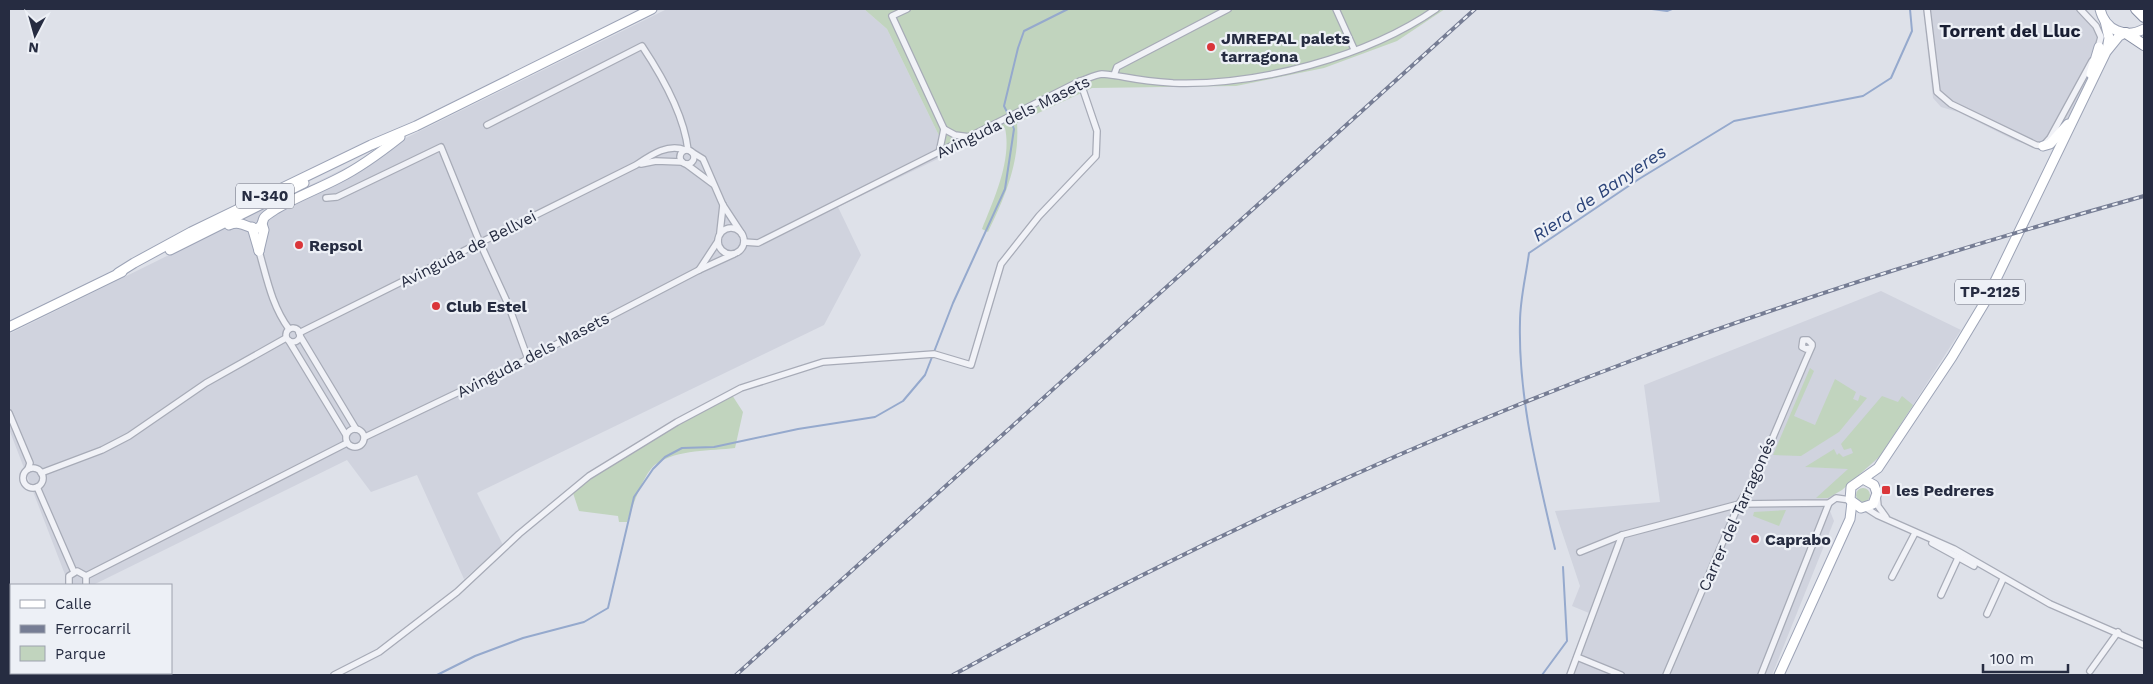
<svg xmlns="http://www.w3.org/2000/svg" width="2153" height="684" font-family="'Work Sans',sans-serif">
<rect width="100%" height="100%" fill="#dee1e9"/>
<g fill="#d0d3de">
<polygon points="667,9 864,9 887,29 948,154 838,207 861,255 824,325 477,493 503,545 464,579 417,475 371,492 347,460 93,585 69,585 9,429 9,334"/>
<polygon points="1923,9 2086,9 2099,24 2104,34 2104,46 2057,142 2049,149 2040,148 2016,141 1958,112 1941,107 1933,98"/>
<polygon points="1881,291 1961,330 1879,458 1826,501 1834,521 1772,675 1566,675 1589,613 1572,606 1580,586 1555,511 1660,502 1644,385"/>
</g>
<g fill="#c1d4be">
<path d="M 864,9 L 1445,9 L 1397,41 L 1324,68 L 1236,86 L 1092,88 L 1017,123 C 1020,162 1005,197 988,232 L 982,229 C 994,199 1012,160 1005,128 L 948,154 L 887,29 Z"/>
<polygon points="1810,368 1814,371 1794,416 1815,425 1835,379 1856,392 1853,399 1858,401 1860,395 1867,398 1839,432 1801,456 1773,455"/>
<path d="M 732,395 L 743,412 L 735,448 C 711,451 678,449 656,464 C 644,472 632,508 627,522 L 619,522 L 618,516 L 579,511 L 573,493 C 620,453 678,423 732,395 Z"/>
<polygon points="1882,396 1898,402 1902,396 1913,405 1880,456 1842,490 1828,498 1816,498 1848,469 1805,467 1834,449 1837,455 1839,453 1843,457 1853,453 1851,448 1844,450 1841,444"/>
<circle cx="1863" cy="495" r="7"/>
<polygon points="1786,510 1779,526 1753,516 1754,512"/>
</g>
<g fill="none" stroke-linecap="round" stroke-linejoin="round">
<g stroke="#95a9cd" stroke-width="2">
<polyline points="1652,9 1667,11 1672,9"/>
<polyline points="1008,114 1004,106 1018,48 1024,31 1068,9"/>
<path d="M 1555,549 C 1538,474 1518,399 1520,322 C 1520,299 1526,276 1529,253 L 1639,179 L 1734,121 L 1863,96 L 1891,78 L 1912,31 L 1910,9"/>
<polyline points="437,675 475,656 523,638 584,622 608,608 634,497 653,469 665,457 682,448 714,447 798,429 875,417 903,401 925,375 953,303 1005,189 1014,129 1010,119"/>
<polyline points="1542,675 1567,641 1563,567"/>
</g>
<g stroke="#a7abb7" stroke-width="8">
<g id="minor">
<polyline points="907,9 892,16 944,129 939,153"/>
<polyline points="1336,9 1354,49"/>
<polyline points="1927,9 1937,92 1951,104 2036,145 2043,146 2050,138 2092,61"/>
<polyline points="2080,9 2096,26 2101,37 2098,48"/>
<polyline points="1114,75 1117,67 1228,9"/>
<path d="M 487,125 L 642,46 C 662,76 684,114 688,150"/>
<polyline points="944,129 955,135 970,137"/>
<circle cx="687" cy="157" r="7"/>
<polyline points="690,151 703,159 723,205 742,234"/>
<polyline points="641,164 656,161 682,162"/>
<polyline points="686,164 713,184"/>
<polyline points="326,198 337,197 441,147 480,243 508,304 528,359"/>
<circle cx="731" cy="241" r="13"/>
<polyline points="720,232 723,205"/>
<path d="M 744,242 L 758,243 L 1080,81 C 1087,79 1094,75 1102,74 C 1109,74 1116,76 1124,77 C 1140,80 1157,82 1173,83 C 1257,86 1367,57 1436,9"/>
<path d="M 259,251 C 267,279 272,306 289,329"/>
<polyline points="699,270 718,241"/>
<circle cx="293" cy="335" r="7"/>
<path d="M 299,333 L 636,165 C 651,155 668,143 685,150"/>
<polyline points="300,336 356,429"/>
<polyline points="289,341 346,435"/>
<polyline points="9,413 30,463 28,469"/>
<circle cx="355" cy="438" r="9"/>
<polyline points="365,437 528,359 699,270 734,254"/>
<circle cx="33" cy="478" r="10"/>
<polyline points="41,473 102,450 129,436 206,383 286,338"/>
<polyline points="37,487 74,572"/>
<polyline points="1877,496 1878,506 1886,517"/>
<polyline points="1866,508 1877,515 1954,549 2050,604 2144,645"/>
<polyline points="1932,543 1974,566"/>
<polyline points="1580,552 1622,535 1739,504 1829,503 1836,498 1850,500"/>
<polyline points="86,576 347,443"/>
<polyline points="1892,577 1915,533"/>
<polyline points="69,585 69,576 77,571 86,576 86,585"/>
<polyline points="1941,595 1958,558"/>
<polyline points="1987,614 2003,579"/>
<polyline points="1577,657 1621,675"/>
<polyline points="2090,671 2118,632"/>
<polyline points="108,673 109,675"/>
<polyline points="334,675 379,652 457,592 519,534 589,476 677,422 741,388 823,362 934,354 971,365 1001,264 1039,216 1096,156 1097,131 1080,81"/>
<polyline points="1570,675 1622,535"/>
<polyline points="1666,675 1739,504 1759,470 1805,362 1812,346 1812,344 1808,340 1803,340 1802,347 1806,349 1811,348"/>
<polyline points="1761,675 1829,503"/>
</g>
</g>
<g stroke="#9ca3b6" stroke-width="11">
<g id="primary">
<path d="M 2100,9 C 2105,30 2125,39 2144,29"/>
<polyline points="2105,21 2109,38 2107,50"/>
<polyline points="2091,74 2099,47"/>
<polyline points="2043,146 2050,144 2068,124"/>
<path d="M 229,225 C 242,219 250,231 258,228 C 263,226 262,222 264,218 C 266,215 273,211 276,209 C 296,197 318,189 339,178 C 361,167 381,152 400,137"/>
<polyline points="252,227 259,251"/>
<polyline points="170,250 304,183"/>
<polyline points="259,251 264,230 262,224"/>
<polyline points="118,273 134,263 191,232 371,145 416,126 652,9"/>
<polyline points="9,327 122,272"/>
<polyline points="1863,479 1874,485 1877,493 1873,504 1861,508 1850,500 1851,487 1878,468 1952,357 1985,302 2106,52 2119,36 2125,33"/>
<polyline points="1779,675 1850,519 1852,502"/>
</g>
</g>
<g stroke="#848ca1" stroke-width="12">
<g id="trunk">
<polyline points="2136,9 2144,17"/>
<polyline points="2126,33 2144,45"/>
</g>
</g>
<use href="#minor" stroke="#f1f2f7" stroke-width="5.5"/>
<use href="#primary" stroke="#fff" stroke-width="9"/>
<use href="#trunk" stroke="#fff" stroke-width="10"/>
<g stroke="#767d94" stroke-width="4">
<g id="rail">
<polyline points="736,675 1475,9"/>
<path d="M 953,675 C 1172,554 1399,448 1633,360 C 1801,297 1972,244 2144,196"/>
</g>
</g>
<use href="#rail" stroke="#edf0f6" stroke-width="2" stroke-dasharray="5.5" stroke-linecap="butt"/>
</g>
<g fill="#da363a" stroke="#edf0f6" stroke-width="2">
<circle cx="1211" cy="47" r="5"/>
<circle cx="299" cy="245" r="5"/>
<circle cx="436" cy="306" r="5"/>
<rect x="1881" y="485" width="10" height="10" rx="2.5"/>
<circle cx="1755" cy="539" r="5"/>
</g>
<g text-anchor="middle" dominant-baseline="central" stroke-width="4.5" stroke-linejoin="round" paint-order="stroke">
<g fill="#edf0f6" stroke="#626777" stroke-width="1">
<rect x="236" y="183.5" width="58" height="25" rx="4"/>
<rect x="1955" y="279.5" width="70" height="25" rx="4"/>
</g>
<g font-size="15" font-weight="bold" fill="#262c41">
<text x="265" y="196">N-340</text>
<text x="1990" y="292">TP-2125</text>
</g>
<g font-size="16" font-weight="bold" fill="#262c41" stroke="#edf0f6" text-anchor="start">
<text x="1221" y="38">JMREPAL palets<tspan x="1221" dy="18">tarragona</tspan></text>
<text x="309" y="245">Repsol</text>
<text x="446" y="306">Club Estel</text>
<text x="1896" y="490">les Pedreres</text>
<text x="1765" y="539">Caprabo</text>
</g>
<g font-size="16" fill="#262c41" stroke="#edf0f6">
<text transform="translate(1013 117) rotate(-26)">Avinguda dels Masets</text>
<text transform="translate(468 249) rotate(-27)">Avinguda de Bellvei</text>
<text transform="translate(533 355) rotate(-27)">Avinguda dels Masets</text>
<text transform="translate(1737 514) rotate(-66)">Carrer del Tarragonés</text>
</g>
<g font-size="18" font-weight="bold" fill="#181d32" stroke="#edf0f6">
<text x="2010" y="30">Torrent del Lluc</text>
</g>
<g font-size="18" font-style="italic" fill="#2c4479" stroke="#edf0f6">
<text transform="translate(1599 193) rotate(-34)">Riera de Banyeres</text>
</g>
</g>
<rect width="2153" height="684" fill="none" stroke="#262c41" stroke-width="20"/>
<rect x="10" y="584" width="162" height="90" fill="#edf0f6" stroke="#9da2ae"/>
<rect x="20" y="600" width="25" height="8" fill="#ffffff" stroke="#9da2ae"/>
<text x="55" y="609" font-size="15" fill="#262c41">Calle</text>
<rect x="20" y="625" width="25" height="8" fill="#767d94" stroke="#9da2ae"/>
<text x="55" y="634" font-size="15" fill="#262c41">Ferrocarril</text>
<rect x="20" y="646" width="25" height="15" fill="#c1d4be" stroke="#9da2ae"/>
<text x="55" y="659" font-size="15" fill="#262c41">Parque</text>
<g transform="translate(35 35) rotate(186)" stroke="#edf0f6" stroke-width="4" paint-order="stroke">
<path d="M0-4L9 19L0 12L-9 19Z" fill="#262c41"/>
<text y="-8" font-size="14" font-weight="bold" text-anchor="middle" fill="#262c41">N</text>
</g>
<path d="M1983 664v8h85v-8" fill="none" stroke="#262c41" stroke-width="2.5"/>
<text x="1990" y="664" font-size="15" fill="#262c41" stroke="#edf0f6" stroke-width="4" paint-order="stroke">100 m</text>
</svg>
